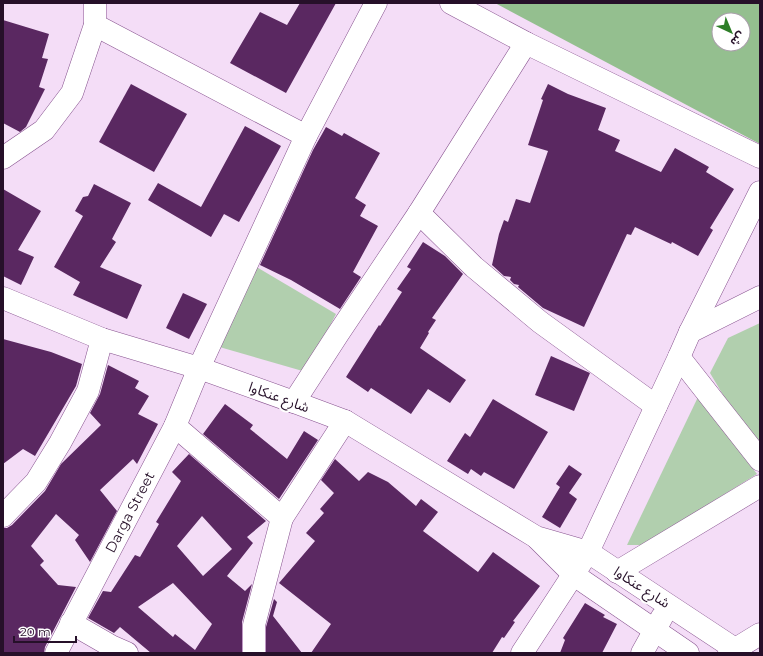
<svg xmlns="http://www.w3.org/2000/svg" width="763" height="656" font-family="Montserrat,'Noto Sans Arabic',sans-serif">
<rect width="100%" height="100%" fill="#f4ddf7"/>
<g fill="#b1cfae">
<polygon points="253,265 336,314 306,372 216,346"/>
<polygon points="760,323 760,457 710,373 728,338"/>
<polygon points="698,397 757,474 643,545 627,545"/>
</g>
<path fill="#94bf8f" fill-rule="evenodd" d="M 495,3 L 760,3 L 760,144 ZM 719,20 L 743,20 L 743,44 L 719,44 Z"/>
<g fill="#5a2861" fill-rule="evenodd">
<polygon points="300,3 336,3 286,93 230,63 260,12 287,25"/>
<polygon points="3,20 49,34 42,58 48,59 39,87 45,89 26,127 20,132 3,123"/>
<polygon points="131,84 187,114 154,172 99,142"/>
<polygon points="548,84 568,94 606,108 598,130 620,140 615,151 661,172 675,148 709,167 706,172 734,189 710,228 713,230 698,256 672,242 671,244 635,227 631,235 627,234 584,327 543,308 518,287 519,285 514,284 510,280 511,277 504,276 492,265 499,234 504,220 508,222 516,199 530,203 548,151 528,145 543,100 541,99"/>
<polygon points="245,126 281,146 239,222 224,214 211,237 148,200 158,183 201,207"/>
<polygon points="326,127 342,136 344,133 380,153 355,198 366,205 360,216 378,226 353,272 361,277 340,309 291,280 260,265 313,150"/>
<polygon points="94,184 131,203 112,239 116,242 100,267 142,285 127,319 73,295 80,282 54,267 83,216 75,211 83,197 88,196"/>
<polygon points="3,189 41,211 18,250 34,257 21,285 3,276"/>
<polygon points="423,242 445,256 463,274 432,318 436,320 428,332 429,333 420,348 466,380 450,403 428,389 411,414 371,388 368,392 346,377 379,325 380,326 402,292 397,289 411,269 407,267"/>
<polygon points="183,293 207,304 189,339 166,328"/>
<polygon points="3,339 51,352 82,364 76,386 35,456 23,449 3,464"/>
<polygon points="551,356 590,373 574,411 535,395"/>
<polygon points="108,365 139,381 135,388 149,396 138,414 158,424 137,464 133,459 100,490 117,511 90,562 75,540 79,535 56,514 31,546 44,561 40,565 58,585 76,587 45,647 44,653 3,653 3,528 7,528 12,525 45,491 61,464 101,425 90,413 100,394"/>
<polygon points="493,399 548,432 514,489 484,472 481,476 471,469 468,474 447,461 465,433 470,437"/>
<polygon points="225,404 253,425 250,429 287,459 304,431 318,440 279,499 203,434"/>
<path d="M 189,454 L 266,521 L 247,537 L 253,543 L 227,576 L 245,591 L 252,584 L 242,622 L 242,653 L 151,653 L 120,627 L 114,633 L 88,618 L 103,591 L 111,592 L 135,555 L 140,557 L 159,524 L 156,522 L 181,481 L 172,472 ZM 202,516 L 232,549 L 203,576 L 177,546 ZM 173,583 L 212,624 L 195,650 L 175,634 L 173,637 L 138,607 Z"/>
<polygon points="335,459 359,481 368,472 388,482 416,506 421,499 438,512 423,531 478,572 493,552 540,586 513,621 515,622 504,638 502,637 492,653 311,653 331,624 279,583 315,541 306,533 324,513 320,509 334,493 321,480"/>
<polygon points="569,465 582,474 569,493 577,499 560,528 542,517 560,487 556,484"/>
<polygon points="274,599 277,602 273,616 302,653 266,653 266,627"/>
<polygon points="585,603 605,615 603,617 617,624 602,653 560,653 565,640 563,638"/>
</g>
<g fill="none" stroke-linecap="round" stroke-linejoin="round">
<g stroke="#885490" stroke-width="23">
<g id="minor">
<polyline points="451,3 526,43 760,157"/>
<polyline points="306,136 376,3"/>
<polyline points="3,158 44,130 72,93 95,25 95,3"/>
<polyline points="419,213 474,267 540,322 656,406"/>
<polyline points="3,298 102,339 199,368 294,402 345,421 536,537 588,552 741,653"/>
<polyline points="690,332 760,297"/>
<polyline points="679,357 760,460"/>
<polyline points="294,402 338,334 419,213 526,43"/>
<polyline points="175,426 282,518 254,625 254,653"/>
<polyline points="3,516 36,482 60,443 88,391 102,339"/>
<polyline points="282,518 345,421"/>
<polyline points="537,538 574,575 688,653"/>
<polyline points="617,572 760,486"/>
<polyline points="71,623 111,646 127,653"/>
<path id="s1" d="M 56,653 L 175,426 L 199,368 L 306,136 L 95,25"/>
<polyline points="522,653 588,552 679,357 690,332 760,192"/>
<polyline points="642,653 662,617"/>
<polyline points="729,653 760,634"/>
</g>
</g>
<use href="#minor" stroke="#fff" stroke-width="22"/>
</g>
<g text-anchor="middle" dominant-baseline="central" stroke-width="4" stroke-linejoin="round" paint-order="stroke">
<g font-size="14" fill="#261029" stroke="#fff">
<text transform="translate(279 397) rotate(20)">شارع عنكاوا</text>
<text stroke="none"><textPath href="#s1" startOffset="159">Darga Street</textPath></text>
<text transform="translate(642 587) rotate(33)">شارع عنكاوا</text>
</g>
</g>
<rect width="763" height="656" fill="none" stroke="#261029" stroke-width="8"/>
<g transform="translate(731 32) rotate(136)"><circle r="19" fill="#ffffff" stroke="#a89fa9"/>
<path d="M0-3L7 15L0 10L-7 15Z" fill="#2e7e28"/>
<text y="-6" font-size="11" font-weight="bold" text-anchor="middle" fill="#261029">ش</text>
</g>
<path d="M14 636v6h62v-6" fill="none" stroke="#261029" stroke-width="2"/>
<text x="20" y="636" font-size="12" fill="#261029" stroke="#ffffff" stroke-width="3" paint-order="stroke">20 m</text>
</svg>
